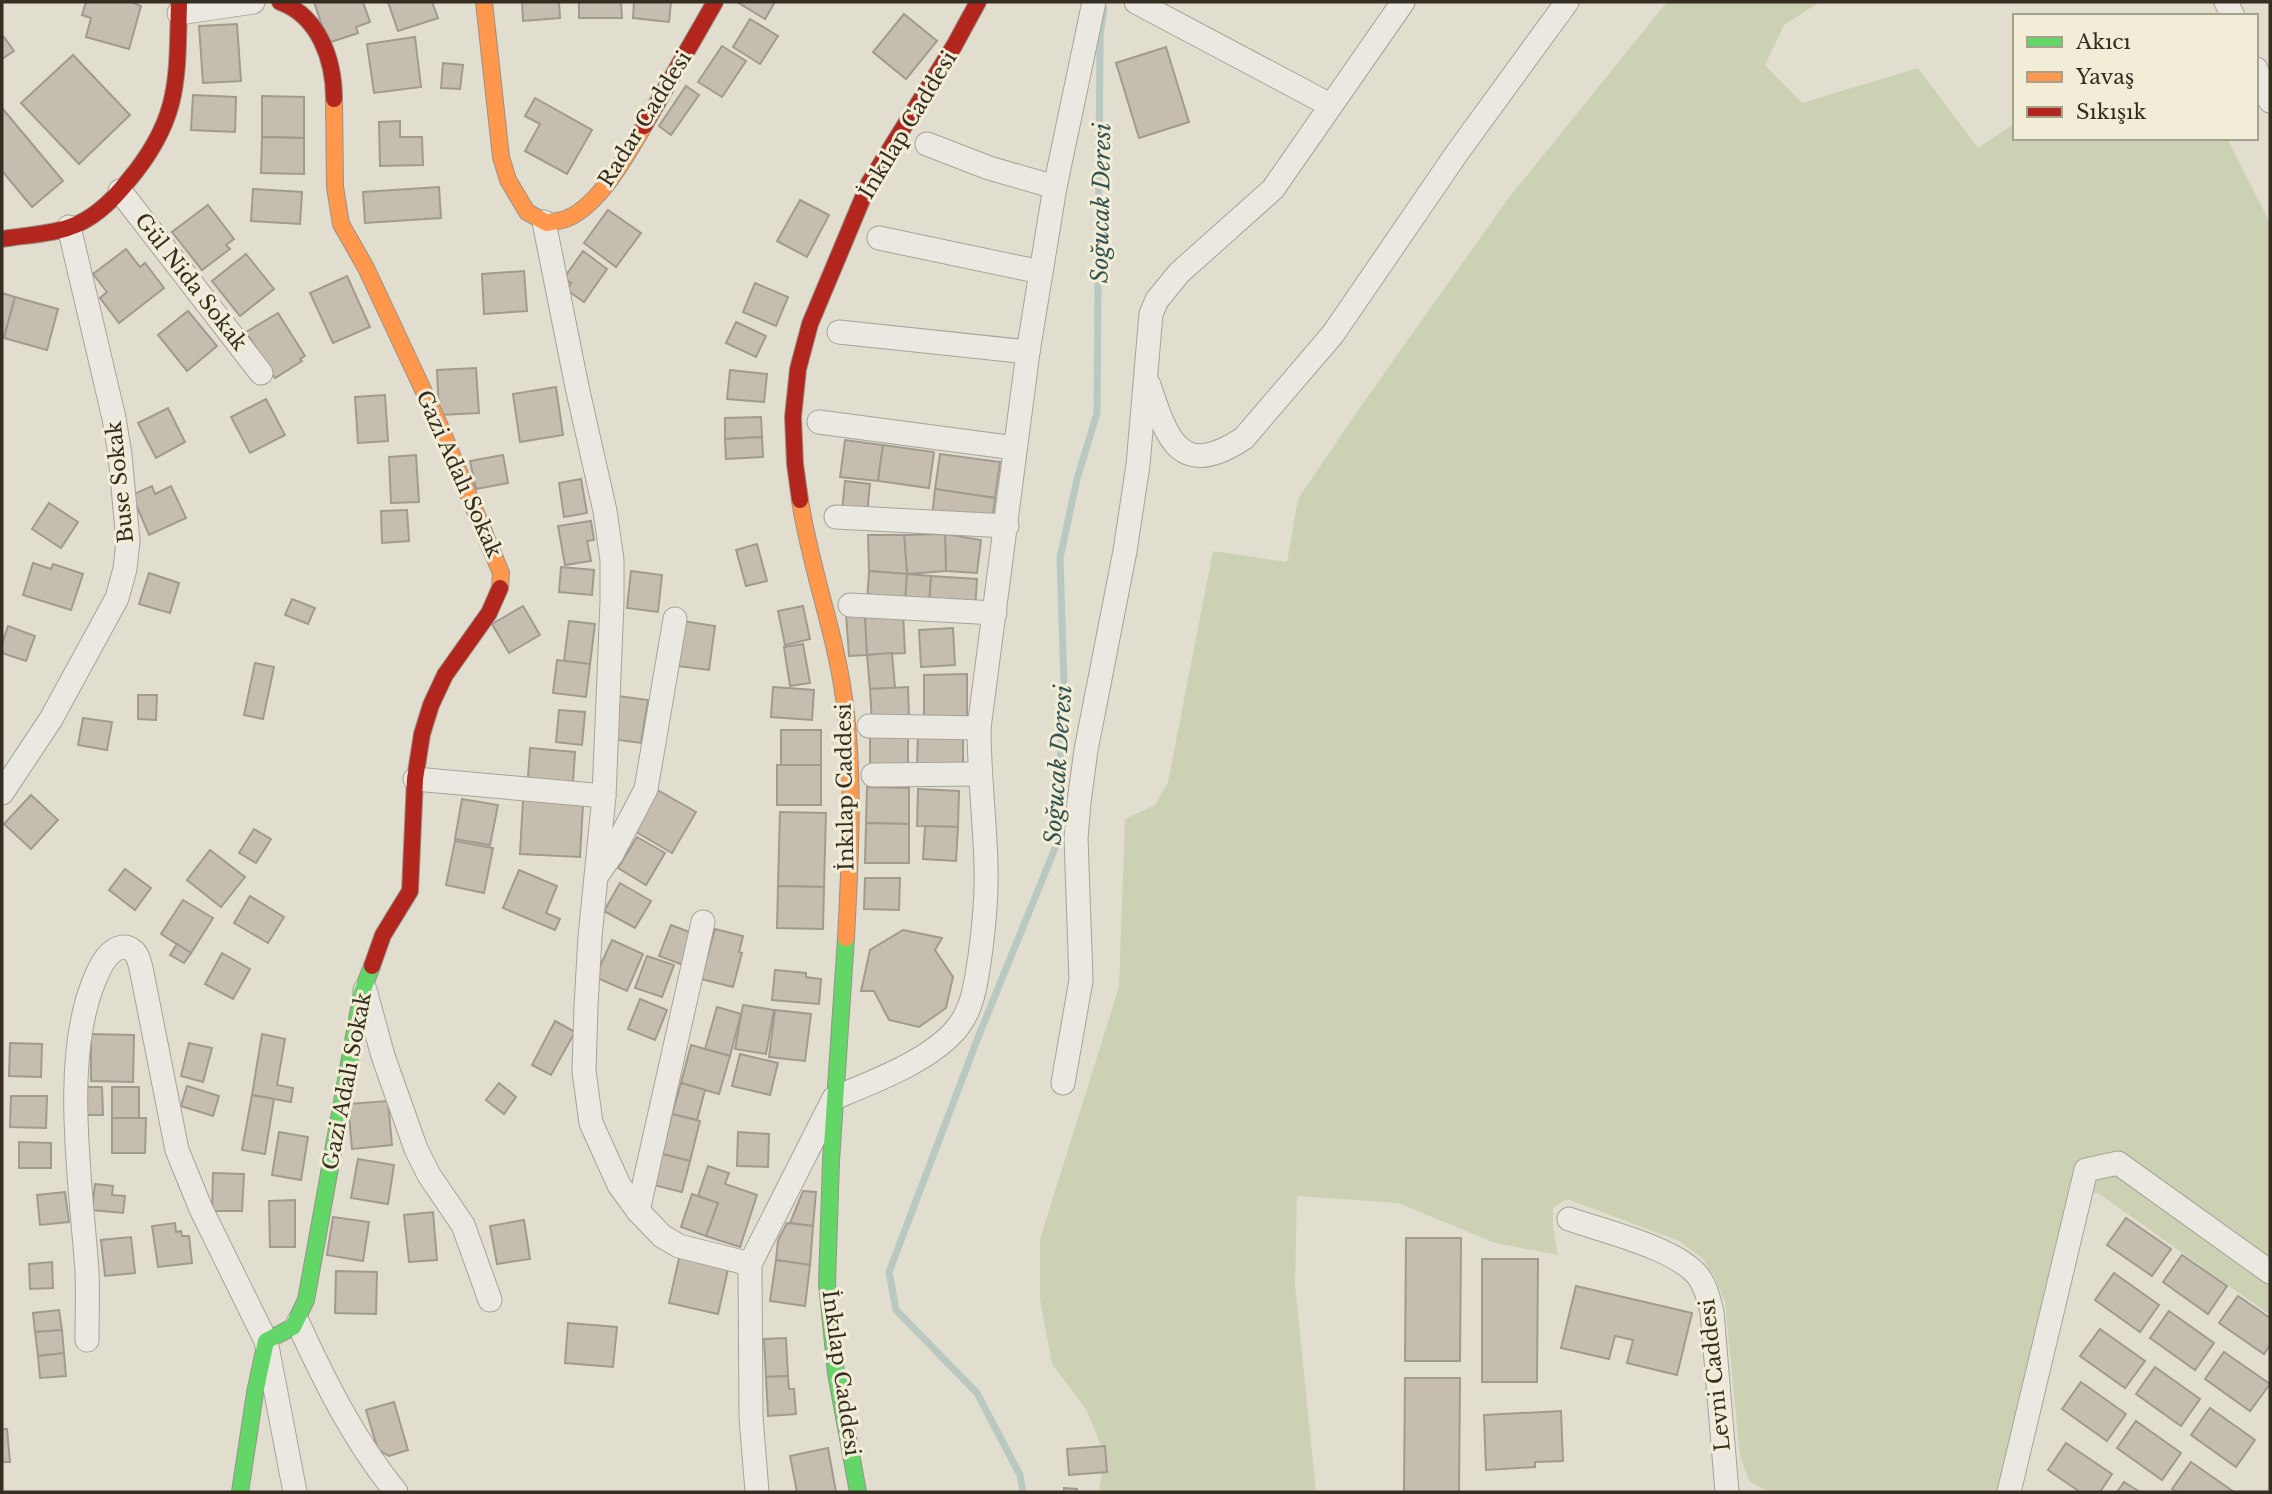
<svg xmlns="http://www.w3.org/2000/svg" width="2272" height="1494" font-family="'Libre Baskerville',serif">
<rect width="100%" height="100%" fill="#e1decf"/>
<polygon fill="#cdd1b3" points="1667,2 1820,2 1784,25 1765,65 1802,103 1918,68 1978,148 2015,123 2015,138 2227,138 2270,223 2270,1315 2098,1193 2073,1197 2001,1492 1770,1492 1750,1482 1740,1457 1725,1302 1715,1278 1702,1258 1679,1241 1567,1199 1553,1208 1553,1228 1558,1255 1495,1243 1398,1203 1297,1196 1295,1284 1316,1492 1099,1492 1104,1453 1086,1409 1052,1364 1040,1299 1040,1239 1119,987 1125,819 1155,805 1168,782 1213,551 1287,562 1298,499 1354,416 1507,200"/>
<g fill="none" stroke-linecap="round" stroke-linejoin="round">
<polyline stroke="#b9c8c0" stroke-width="7" points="1023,1492 1020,1475 977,1393 896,1310 889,1272 979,1035 1056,846 1064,684 1060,558 1077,479 1097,413 1100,36 1104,9"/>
</g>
<g fill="#c5beb0" stroke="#a19a8f" stroke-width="2">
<polygon points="86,2 131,2 141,6 129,49 86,37 91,18 82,15"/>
<polygon points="314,2 363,2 370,22 356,27 358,33 328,43"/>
<polygon points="388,2 432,2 438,18 398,31"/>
<polygon points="522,2 559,2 560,18 523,21"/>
<polygon points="579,2 621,2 622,18 579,18"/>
<polygon points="634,2 671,2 669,22 633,18"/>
<polygon points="737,2 775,2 765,19"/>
<polygon points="904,14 937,41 906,79 873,52"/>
<polygon points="750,19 778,36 760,64 733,47"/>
<polygon points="237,24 241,81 203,83 199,26"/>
<polygon points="4,37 14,51 2,59 2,38"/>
<polygon points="415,37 421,87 374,93 367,44"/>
<polygon points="722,46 746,61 722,97 698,82"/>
<polygon points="1166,47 1189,122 1139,138 1116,63"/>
<polygon points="73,55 130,115 79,164 21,103"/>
<polygon points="443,63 463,65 460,89 441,88"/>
<polygon points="686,86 699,95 671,135 659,126"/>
<polygon points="193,95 236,97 235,132 191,130"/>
<polygon points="262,96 304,97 304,138 262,137"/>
<polygon points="535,98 592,130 567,174 525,151 540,124 525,116"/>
<polygon points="2,108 63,181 32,207 2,171"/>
<polygon points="400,121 400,137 422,137 423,165 380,166 379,122"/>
<polygon points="262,137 304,138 304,174 261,173"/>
<polygon points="439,187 441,218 365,223 363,192"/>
<polygon points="253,189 302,192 300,224 251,221"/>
<polygon points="800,200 829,215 807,257 777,241"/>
<polygon points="208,205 234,239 226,245 230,249 202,270 172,232"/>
<polygon points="608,210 641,233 616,267 584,243"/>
<polygon points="126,249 140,267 145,263 164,288 119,323 100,298 107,292 93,274"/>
<polygon points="583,251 607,269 584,302 567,290 571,283 564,278"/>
<polygon points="246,254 274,289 240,316 212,281"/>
<polygon points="524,271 527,311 484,314 482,274"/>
<polygon points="347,276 370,327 333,343 310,293"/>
<polygon points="755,283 788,297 776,326 743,312"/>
<polygon points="2,293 15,297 4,338 2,338"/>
<polygon points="15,297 58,309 47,350 4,338"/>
<polygon points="188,311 217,346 187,371 158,335"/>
<polygon points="278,313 305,356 300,359 302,361 275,378 246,332"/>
<polygon points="736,322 766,336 756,357 726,343"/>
<polygon points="476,368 479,413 439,415 437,370"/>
<polygon points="730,370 767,374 764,402 727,399"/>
<polygon points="556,387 563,435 520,442 513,394"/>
<polygon points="385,395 388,441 358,443 355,397"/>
<polygon points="266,399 285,435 250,453 231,417"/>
<polygon points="168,408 185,442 156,458 138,423"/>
<polygon points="761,417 762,437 725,439 725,418"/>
<polygon points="762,437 763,457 726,459 725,439"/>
<polygon points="845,440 883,445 878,481 840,477"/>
<polygon points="883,445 934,452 929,488 878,481"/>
<polygon points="940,454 1000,462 995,498 935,489"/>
<polygon points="416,455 419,502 391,503 389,457"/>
<polygon points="503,455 508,483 476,489 470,461"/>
<polygon points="581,479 587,513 564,517 559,483"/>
<polygon points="845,481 870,484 867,513 842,511"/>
<polygon points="152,486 155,494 171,486 186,518 149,535 132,495"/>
<polygon points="935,489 995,498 992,522 932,518"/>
<polygon points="49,503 78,522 61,548 32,529"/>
<polygon points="407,510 409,541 382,543 381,511"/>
<polygon points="591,521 594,540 587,541 591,561 565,565 558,526"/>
<polygon points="945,534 981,540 977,573 946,571"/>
<polygon points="945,534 946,571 907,574 904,535"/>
<polygon points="868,535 904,535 907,574 869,571"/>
<polygon points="757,544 767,581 746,586 736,550"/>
<polygon points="33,563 51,569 53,564 83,574 71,610 23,595"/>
<polygon points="561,567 594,570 592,595 559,592"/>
<polygon points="631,571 662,575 658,612 627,608"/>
<polygon points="869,571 907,574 905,605 867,603"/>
<polygon points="149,573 179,583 170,613 139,604"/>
<polygon points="907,574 931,576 929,607 905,605"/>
<polygon points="931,576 977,579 975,610 929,607"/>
<polygon points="292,599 315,608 308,624 285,615"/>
<polygon points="523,606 540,635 509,653 492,624"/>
<polygon points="803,606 810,639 785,645 778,611"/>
<polygon points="865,612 867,655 849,656 846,613"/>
<polygon points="903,613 905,653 867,655 865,615"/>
<polygon points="569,621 595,624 590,664 564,661"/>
<polygon points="683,621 715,626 709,670 677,666"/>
<polygon points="8,626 35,636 26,661 2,653 2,644"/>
<polygon points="953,628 955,665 921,667 919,630"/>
<polygon points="803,644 810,683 790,686 784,647"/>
<polygon points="892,653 895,688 870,689 867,655"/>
<polygon points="557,660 590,664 586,697 553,693"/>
<polygon points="255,663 274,667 263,719 244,715"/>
<polygon points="967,674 967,720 924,720 924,675"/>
<polygon points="773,687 814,690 812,720 771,717"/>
<polygon points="908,687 909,720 872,722 870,689"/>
<polygon points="138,695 157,695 156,720 138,719"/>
<polygon points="618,696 648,700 641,743 611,739"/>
<polygon points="559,710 585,712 582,745 556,742"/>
<polygon points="83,718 112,722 107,750 78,745"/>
<rect x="781" y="730" width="40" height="35"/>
<polygon points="918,732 963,732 963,769 917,769"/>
<polygon points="870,733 908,734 908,770 870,770"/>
<polygon points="530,748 575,752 573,782 528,778"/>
<rect x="777" y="765" width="44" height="40"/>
<polygon points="867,787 909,788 909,824 866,823"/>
<polygon points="654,788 696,812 672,853 631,829"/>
<polygon points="918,789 959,791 958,827 917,826"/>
<polygon points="31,795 58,820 31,849 4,824"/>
<polygon points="462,799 498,805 490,845 455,839"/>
<polygon points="523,800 583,804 580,857 520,854"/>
<polygon points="780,812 826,813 824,887 778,886"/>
<polygon points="866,823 909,824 909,863 865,863"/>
<polygon points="925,826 958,827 956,861 923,859"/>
<polygon points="254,829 271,839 256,863 239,853"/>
<polygon points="637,837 665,853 646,885 618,868"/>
<polygon points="455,841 493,848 484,893 446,885"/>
<polygon points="210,850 245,877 221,907 187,880"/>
<polygon points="125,869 151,888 135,910 109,890"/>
<polygon points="519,870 557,886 546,913 560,919 555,930 503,908"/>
<polygon points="865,878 900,878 899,910 864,909"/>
<polygon points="620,883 651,901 635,928 604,911"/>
<polygon points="778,886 824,887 823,929 777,928"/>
<polygon points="250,896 284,917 268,943 234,923"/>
<polygon points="183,900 213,918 191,953 161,934"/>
<polygon points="671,925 695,934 683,965 659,956"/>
<polygon points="715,929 743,936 739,952 742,953 733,987 701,979"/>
<polygon points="903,930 942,938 935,950 953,977 946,1008 919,1027 889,1020 874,991 861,991 870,950"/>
<polygon points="612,940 643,954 627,991 595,977"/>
<polygon points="177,944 191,953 184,963 170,955"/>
<polygon points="222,953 250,969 233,999 205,984"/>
<polygon points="647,956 674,965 662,997 635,988"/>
<polygon points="775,970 806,973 806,977 821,979 819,1004 772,1000"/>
<polygon points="640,999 667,1010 655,1040 628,1029"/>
<polygon points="743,1005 774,1010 766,1054 735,1049"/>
<polygon points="717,1007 741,1014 730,1056 705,1049"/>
<polygon points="775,1010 811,1014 805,1061 769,1057"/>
<polygon points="555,1021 575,1032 551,1075 532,1065"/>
<polygon points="91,1034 134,1035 133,1082 91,1081"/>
<polygon points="262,1034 285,1039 277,1085 293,1088 291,1102 252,1095"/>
<polygon points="10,1043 42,1044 41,1077 9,1076"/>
<polygon points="189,1043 212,1048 203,1082 181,1076"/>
<polygon points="691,1045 730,1056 719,1094 681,1083"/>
<polygon points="740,1054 778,1063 770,1095 732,1086"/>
<polygon points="499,1083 516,1097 504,1114 486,1100"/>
<polygon points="681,1083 705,1090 697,1120 672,1114"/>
<polygon points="187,1086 219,1096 213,1116 181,1106"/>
<polygon points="82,1087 102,1087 103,1115 83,1115"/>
<rect x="112" y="1087" width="27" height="31"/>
<polygon points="252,1095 274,1099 265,1154 242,1150"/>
<polygon points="11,1096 47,1096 46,1128 10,1127"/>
<polygon points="388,1101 392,1145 352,1149 348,1104"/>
<polygon points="672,1114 700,1121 690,1161 662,1154"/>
<polygon points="112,1118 146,1118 145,1153 112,1153"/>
<polygon points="279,1132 308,1137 301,1180 272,1175"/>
<polygon points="738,1132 769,1134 768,1167 737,1166"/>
<polygon points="19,1142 51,1143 51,1168 19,1168"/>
<polygon points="662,1154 690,1161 682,1192 654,1185"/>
<polygon points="358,1159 394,1165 388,1204 351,1198"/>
<polygon points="708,1166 729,1173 725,1184 757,1195 740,1247 706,1236 718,1203 698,1196"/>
<polygon points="213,1173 244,1174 242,1211 212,1211"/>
<polygon points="95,1184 113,1186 112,1195 125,1196 123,1213 92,1210"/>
<polygon points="803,1191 816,1192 813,1226 790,1223"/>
<polygon points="65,1192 69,1222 40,1225 37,1195"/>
<polygon points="692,1194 718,1203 706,1236 681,1227"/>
<polygon points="295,1200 295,1247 270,1247 269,1201"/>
<polygon points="433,1212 437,1260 409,1262 404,1215"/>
<polygon points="333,1217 369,1222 363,1261 327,1255"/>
<polygon points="2126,1218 2171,1249 2152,1276 2107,1245"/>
<polygon points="524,1220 530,1259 497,1264 490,1226"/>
<polygon points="175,1223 176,1232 181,1231 182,1236 189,1236 192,1263 158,1267 152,1226"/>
<polygon points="787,1223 813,1226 810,1265 776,1260 778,1240"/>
<polygon points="131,1237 135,1273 105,1276 101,1240"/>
<polygon points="1406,1238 1461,1238 1460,1361 1405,1361"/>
<polygon points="680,1254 729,1265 718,1314 669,1303"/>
<polygon points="2182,1255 2227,1286 2208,1314 2163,1282"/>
<polygon points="1482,1259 1538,1259 1537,1382 1482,1382"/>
<polygon points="776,1260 810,1265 805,1306 770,1301"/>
<polygon points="52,1262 53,1288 30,1289 29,1264"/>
<polygon points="336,1271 377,1272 376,1314 335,1313"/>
<polygon points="2114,1273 2159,1305 2140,1332 2095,1300"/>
<polygon points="1576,1286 1692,1313 1677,1375 1627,1363 1633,1340 1615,1336 1609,1359 1561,1348"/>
<polygon points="2238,1296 2270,1318 2270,1345 2264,1354 2219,1323"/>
<polygon points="59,1310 62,1330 35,1332 33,1313"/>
<polygon points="2169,1311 2214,1343 2195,1370 2150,1338"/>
<polygon points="568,1323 617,1327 613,1367 565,1363"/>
<polygon points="2100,1329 2145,1361 2125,1388 2080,1356"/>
<polygon points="62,1330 64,1353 38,1356 35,1332"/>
<polygon points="786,1338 788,1376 766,1377 764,1339"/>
<polygon points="2224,1352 2270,1384 2250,1411 2205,1379"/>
<polygon points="64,1353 66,1376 40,1378 38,1356"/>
<polygon points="2155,1367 2200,1399 2181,1426 2136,1394"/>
<polygon points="788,1376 789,1389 794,1389 796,1414 768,1416 766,1377"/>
<polygon points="1405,1378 1460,1378 1459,1492 1404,1492"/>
<polygon points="2081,1382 2126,1414 2107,1441 2062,1409"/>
<polygon points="394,1402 408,1450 389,1456 378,1450 366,1410"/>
<polygon points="2210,1408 2255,1440 2236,1467 2191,1435"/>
<polygon points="1561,1411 1563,1461 1535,1462 1535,1467 1486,1470 1484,1415"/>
<polygon points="2136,1421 2181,1453 2162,1480 2117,1448"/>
<polygon points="2,1429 7,1429 10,1462 2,1462"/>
<polygon points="2066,1443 2112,1474 2100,1492 2080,1492 2048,1470"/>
<polygon points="1105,1446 1107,1472 1069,1475 1067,1449"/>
<polygon points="828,1448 836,1492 797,1492 790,1456"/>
<polygon points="2191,1462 2234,1492 2177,1492 2172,1489"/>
<polygon points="2124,1482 2140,1492 2117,1492"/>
<polygon points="1064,1488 1077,1489 1078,1492 1064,1492"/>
</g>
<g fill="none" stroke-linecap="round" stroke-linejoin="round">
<g stroke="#a7a398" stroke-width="25">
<g id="street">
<polyline points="1136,2 1330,105"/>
<polyline points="2226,2 2233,16"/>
<polyline points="179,13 253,2"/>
<polyline points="2256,69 2270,101"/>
<polyline points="927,144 989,168 1055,187"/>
<polyline points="120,191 261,373"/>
<polyline points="544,222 577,387 605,511 612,560 612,602 604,796 590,937 586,1006 584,1071 591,1123 619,1185 638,1211 662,1236 679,1246 750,1264"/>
<polyline points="879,238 1041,272"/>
<polyline points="839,332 1028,352"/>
<path d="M 1149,385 C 1167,439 1180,481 1244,438 L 1333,334 L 1457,153 L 1567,2"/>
<polyline points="819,422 1015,448"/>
<polyline points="836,517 1007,526"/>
<polyline points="850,605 995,613"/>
<polyline points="869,726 979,728"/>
<polyline points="873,775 979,774"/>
<polyline points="415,779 604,796"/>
<polyline points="2,793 51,719 117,598 125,569 128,541 120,455 114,418 69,227"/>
<polyline points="598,874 612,854 646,789 675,619"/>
<polyline points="365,990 383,1056 416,1149 429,1175 463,1225 490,1300"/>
<polyline points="1063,1083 1081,980 1076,838 1079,802 1086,750 1125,551 1138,465 1151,314 1157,300 1179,273 1273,189 1403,2"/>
<polyline points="638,1211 703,922"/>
<path d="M 1569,1219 C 1603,1231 1676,1248 1698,1276 C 1706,1286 1709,1300 1712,1312 L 1727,1492"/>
<path d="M 298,1323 C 325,1382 355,1442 396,1492"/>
<path d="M 87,1340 C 87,1317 88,1294 87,1271 C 81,1184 61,1058 95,979 C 99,969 104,958 112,952 C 118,947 125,945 132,950 C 138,954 139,961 141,968 L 177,1150 L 201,1209 L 266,1341 L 295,1492"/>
<path d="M 757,1492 L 751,1417 L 750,1264 L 834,1098 C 873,1082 932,1060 958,1027 C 974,1006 976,981 980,956 C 984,926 987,897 986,866 C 985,820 979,774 979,728 L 1028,352 L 1055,187 L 1094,2"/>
<polyline points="2009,1492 2086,1170 2118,1163 2270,1272"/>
</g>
</g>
<g stroke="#979388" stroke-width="18">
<g id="fast">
<polyline points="846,938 831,1161 827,1283 836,1373 858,1492"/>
<polyline points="240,1492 255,1393 266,1341 293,1327 306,1300 362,992 372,966"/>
</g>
</g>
<g stroke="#979388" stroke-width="18">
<g id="slow">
<path d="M 484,2 L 501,157 L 508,180 L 527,212 L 547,223 C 554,221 562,221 568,218 C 600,204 627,155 644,126"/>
<polyline points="334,99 335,187 341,224 366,268 439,424 501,573 500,588"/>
<path d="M 800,500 C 810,567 835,631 844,698 C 855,777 850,859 846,938"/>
</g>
</g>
<g stroke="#979388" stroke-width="18">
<g id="jam">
<path d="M 280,2 C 319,16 334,60 334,99"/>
<polyline points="644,126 715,2"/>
<path d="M 2,239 C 24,235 49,235 70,227 C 94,219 113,200 128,181 C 181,118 177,79 179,2"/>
<polyline points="800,500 795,464 793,417 798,369 810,324 869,183 954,46 978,2"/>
<polyline points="372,966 383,935 410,891 415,779 422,734 431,705 445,675 489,613 500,588"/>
</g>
</g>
<use href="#street" stroke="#eae8e0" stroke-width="23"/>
<use href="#fast" stroke="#63d668" stroke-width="16"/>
<use href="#slow" stroke="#ff974d" stroke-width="16"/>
<use href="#jam" stroke="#b3261e" stroke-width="16"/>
</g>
<g text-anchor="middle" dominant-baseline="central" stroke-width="6" stroke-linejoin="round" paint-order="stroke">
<g font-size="21" fill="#352d21" stroke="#f2edd6">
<text transform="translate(645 119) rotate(-58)">Radar Caddesi</text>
<text transform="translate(908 125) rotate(-59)">İnkılap Caddesi</text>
<text transform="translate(191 282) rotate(52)">Gül Nida Sokak</text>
<text transform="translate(459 474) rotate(66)">Gazi Adalı Sokak</text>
<text transform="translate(120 482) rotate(-96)">Buse Sokak</text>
<text transform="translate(845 787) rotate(-91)">İnkılap Caddesi</text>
<text transform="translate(347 1081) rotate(-79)">Gazi Adalı Sokak</text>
<text transform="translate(841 1373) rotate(82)">İnkılap Caddesi</text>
<text transform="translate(1715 1375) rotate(-96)">Levni Caddesi</text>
</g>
<g font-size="23" font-style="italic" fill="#325253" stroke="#f2edd6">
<text transform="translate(1101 203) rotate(-89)">Soğucak Deresi</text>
<text transform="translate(1058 765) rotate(-86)">Soğucak Deresi</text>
</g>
</g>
<rect width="2272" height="1494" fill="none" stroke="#352d21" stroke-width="7"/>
<rect x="2013" y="14" width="245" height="126" fill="#f2edd6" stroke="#a6a08e" stroke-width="2"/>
<rect x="2027" y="37" width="35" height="10" fill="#63d668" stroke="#a6a08e" stroke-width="2"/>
<text x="2076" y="49" font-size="21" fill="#352d21">Akıcı</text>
<rect x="2027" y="72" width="35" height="10" fill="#ff974d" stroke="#a6a08e" stroke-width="2"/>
<text x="2076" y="84" font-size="21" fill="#352d21">Yavaş</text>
<rect x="2027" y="107" width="35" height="10" fill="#b3261e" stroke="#a6a08e" stroke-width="2"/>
<text x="2076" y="119" font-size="21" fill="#352d21">Sıkışık</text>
</svg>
